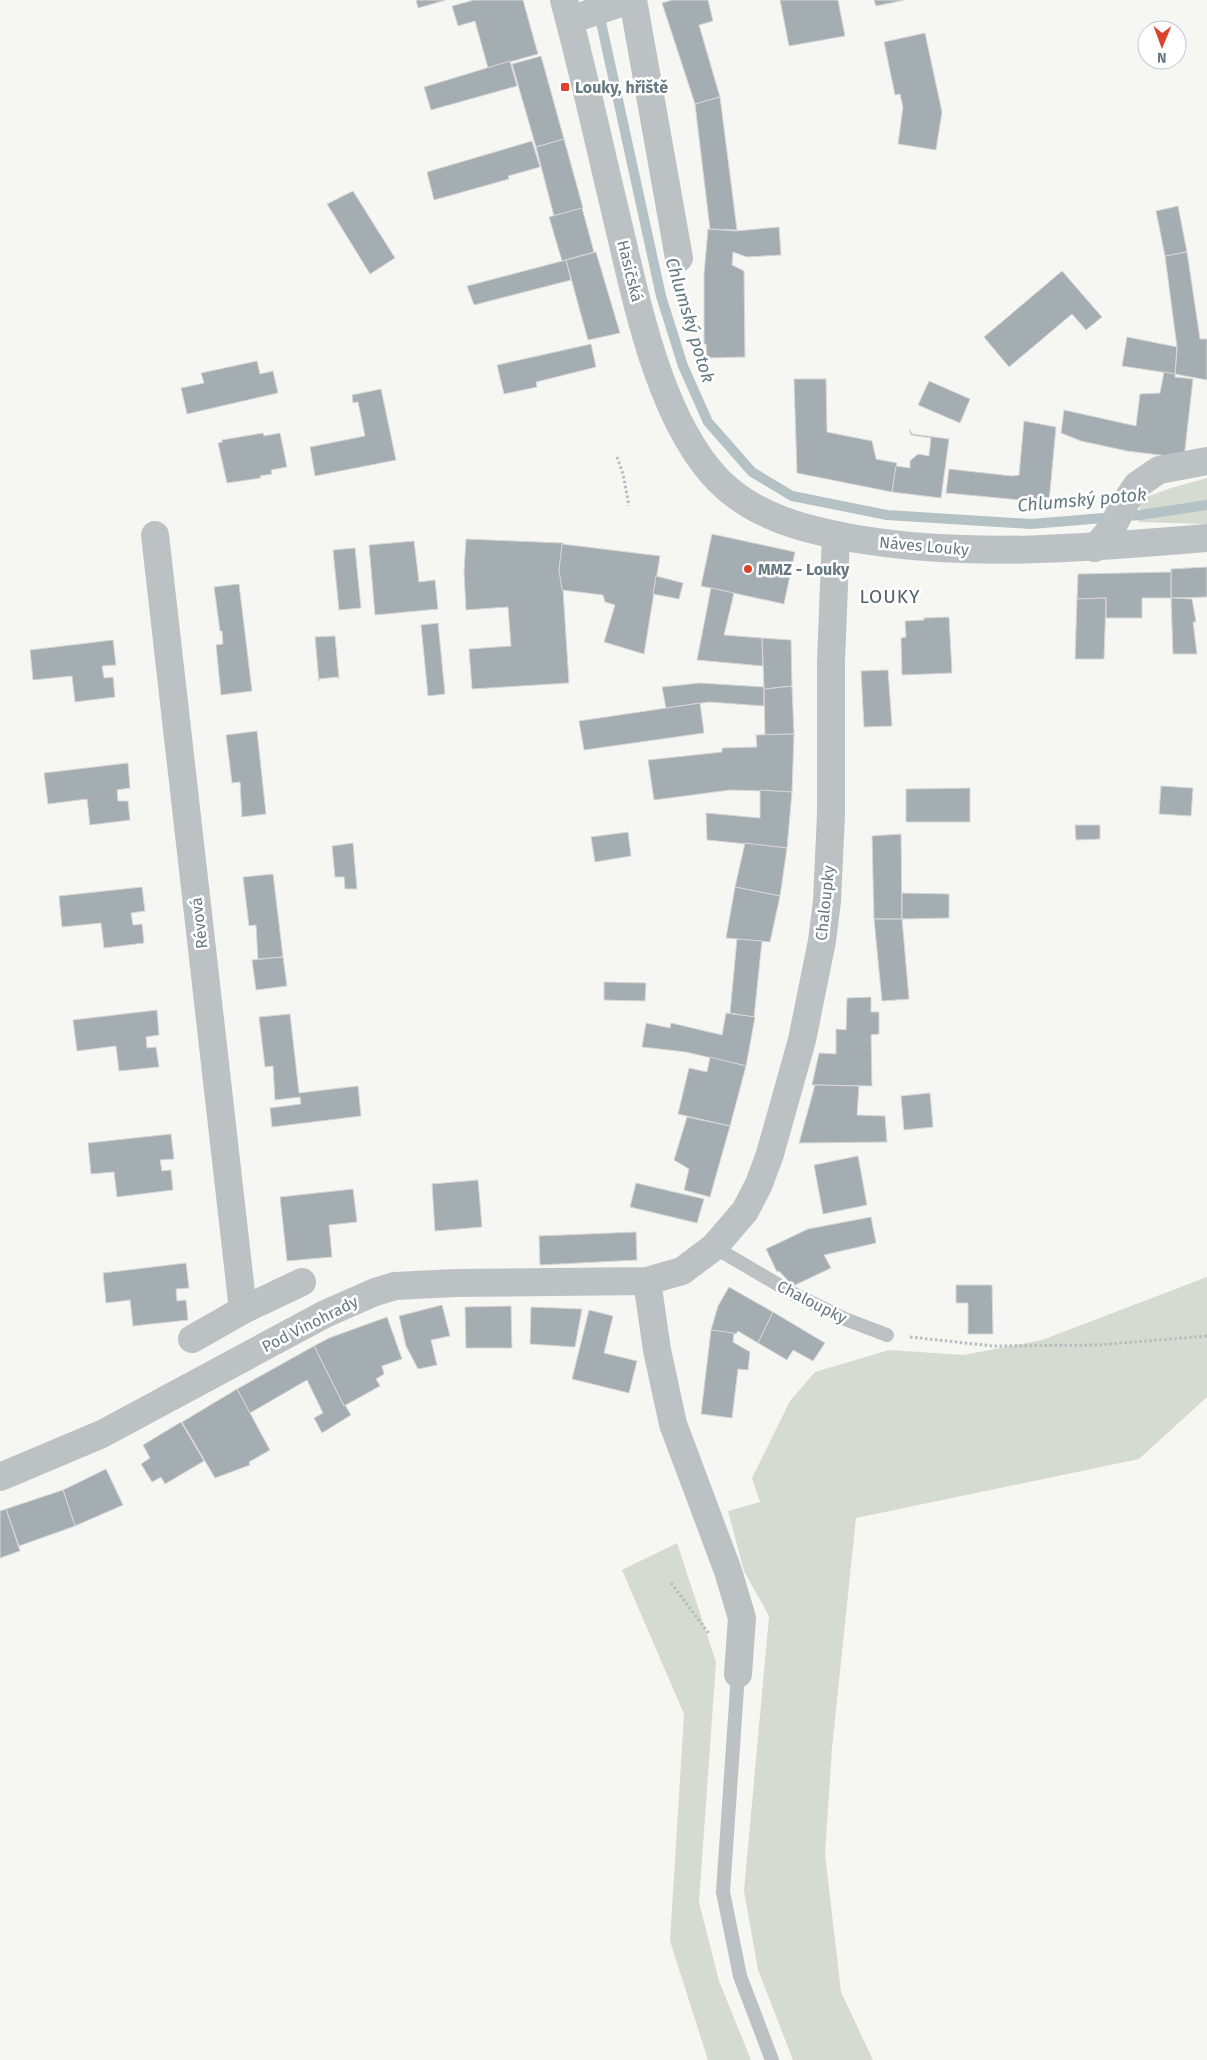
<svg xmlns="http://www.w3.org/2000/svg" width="1207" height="2060" font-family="'Fira Sans',sans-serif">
<rect width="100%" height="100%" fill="#f6f6f3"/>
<g fill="#d6dbd2">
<polygon points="1207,478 1207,524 1138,522 1141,499 1171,488"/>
<polygon points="1207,1277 1207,1397 1139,1459 856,1518 832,1748 825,1854 841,1992 873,2060 793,2060 758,1970 744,1891 769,1616 744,1571 728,1511 760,1502 752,1478 790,1401 815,1372 889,1350 964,1355 1042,1340"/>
<polygon points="677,1543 716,1662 699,1902 719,1981 751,2060 708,2060 670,1941 684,1714 622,1570"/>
</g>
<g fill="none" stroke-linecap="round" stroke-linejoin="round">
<polyline stroke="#b4c2c5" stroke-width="10" points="599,13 661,296 683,366 708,422 752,472 792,496 887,515 1031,524 1140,515 1207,505"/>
</g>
<g fill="#a4aeb2" stroke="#d7d7d5">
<polygon points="416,0 446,0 418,8"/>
<polygon points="474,0 523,0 538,54 488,68 475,21 458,26 452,6"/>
<polygon points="672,0 708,0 713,21 699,25 720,97 695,104 662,3"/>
<polygon points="780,0 838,0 845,36 789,46"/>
<polygon points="874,0 905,0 876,6"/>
<polygon points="925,33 942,112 936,150 898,144 903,107 900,94 895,95 884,42"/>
<polygon points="541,56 564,139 536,147 512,64"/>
<polygon points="510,61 517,86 431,110 424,87"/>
<polygon points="720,97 737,230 710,229 695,104"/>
<polygon points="564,139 583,208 554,216 536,147"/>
<polygon points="532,141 540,167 508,176 509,179 434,200 427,172"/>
<polygon points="353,191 395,258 370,274 327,204"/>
<polygon points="1178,206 1187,252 1165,256 1156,211"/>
<polygon points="582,208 594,252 562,261 549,217"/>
<polygon points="779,227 781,255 747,257 733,252 732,265 744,271 745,357 707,358 706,344 704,344 704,274 708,229 736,231"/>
<polygon points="596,252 620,333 588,340 566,260"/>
<polygon points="1187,252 1200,339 1207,339 1207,380 1175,374 1177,347 1165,256"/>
<polygon points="566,260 571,280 474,305 467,286"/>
<polygon points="1062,271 1102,317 1086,330 1072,314 1009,367 984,337"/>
<polygon points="1127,337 1177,347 1175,374 1122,366"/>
<polygon points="591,344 596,367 536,382 537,387 504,394 497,365"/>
<polygon points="257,361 260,374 273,371 278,393 187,414 181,388 204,383 201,373"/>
<polygon points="1164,372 1175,374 1175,377 1193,379 1184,458 1127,451 1081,441 1061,433 1064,410 1136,426 1140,394 1160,393"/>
<polygon points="794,379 826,379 827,432 872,441 876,459 897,463 892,492 797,473"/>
<polygon points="929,381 970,399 960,423 918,405"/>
<polygon points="381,389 396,460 315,476 310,447 365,436 358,402 353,403 352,395"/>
<polygon points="1024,421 1056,427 1049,502 1020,502 1020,500 946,493 949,469 1012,476 1019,475"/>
<polygon points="909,429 912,434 949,439 941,498 892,492 896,466 910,468 910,461 918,454 929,456 931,438 911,435"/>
<polygon points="263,433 264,436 280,433 287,467 271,470 272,474 260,476 261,478 227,483 218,443 222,442 222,440"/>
<polygon points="712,534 795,552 784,604 701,586"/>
<polygon points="466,539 563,543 559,570 563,590 569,683 472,689 469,649 511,646 508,607 466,610 464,572"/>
<polygon points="414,541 419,582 435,580 438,609 375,615 369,545"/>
<polygon points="562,544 660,556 644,654 604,642 615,605 605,602 603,595 562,590 559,570"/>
<polygon points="355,548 361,608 339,610 333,550"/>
<polygon points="1207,567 1207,597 1171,598 1171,569"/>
<polygon points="1171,572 1171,598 1142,598 1142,618 1106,618 1106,598 1077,599 1078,574"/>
<polygon points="656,576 683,583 679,599 653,594"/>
<polygon points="239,584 252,691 221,695 216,645 223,644 222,631 220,631 214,587"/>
<polygon points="711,588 734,593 724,635 762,638 763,666 697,660"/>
<polygon points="1106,598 1104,659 1075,659 1077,599"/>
<polygon points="1171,598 1192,599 1196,622 1193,622 1197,654 1173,654"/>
<polygon points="949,617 952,673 902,675 901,638 906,637 905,621 924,620 924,618"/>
<polygon points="438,623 445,694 428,696 421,625"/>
<polygon points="335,636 339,679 338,677 319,679 319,681 315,637"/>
<polygon points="762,638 791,640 792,686 766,689 764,687"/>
<polygon points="113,640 116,665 102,666 104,678 113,677 115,697 75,702 72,676 33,680 30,650"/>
<polygon points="888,670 892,726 864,727 861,671"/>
<polygon points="700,683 764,687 764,706 709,702 666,708 662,687"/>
<polygon points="792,686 794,734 765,735 764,687 766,689"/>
<polygon points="700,703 704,733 584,750 579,721"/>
<polygon points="257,731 266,814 242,817 240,782 232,783 226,735"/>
<polygon points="794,734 792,792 730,790 654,800 648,760 722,752 722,748 757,747 756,735"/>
<polygon points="128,763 130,788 117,790 118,801 128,801 130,820 90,825 87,799 48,804 44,773"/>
<polygon points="1161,786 1193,788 1191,816 1159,814"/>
<polygon points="970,788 970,822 906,822 906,789"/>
<polygon points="760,790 792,792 787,848 707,840 706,813 760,818"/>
<polygon points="1075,825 1100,825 1100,839 1076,840"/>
<polygon points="628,832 631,856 595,862 591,837"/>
<polygon points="901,834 902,919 874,919 872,836"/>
<polygon points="353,843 357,889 345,889 344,877 335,877 332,846"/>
<polygon points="745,843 787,848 780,896 735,887"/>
<polygon points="273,874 283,957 258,959 256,925 249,926 243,877"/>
<polygon points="142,887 145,911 131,913 133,925 142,924 144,943 104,948 101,923 62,927 59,896"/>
<polygon points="735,887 780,896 770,942 726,938"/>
<polygon points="902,893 949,894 949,918 902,919"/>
<polygon points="874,919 902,919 909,999 882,1001"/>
<polygon points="737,939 762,941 754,1017 730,1013"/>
<polygon points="283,957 287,986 256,990 252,960"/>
<polygon points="604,982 646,983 645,1001 604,1000"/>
<polygon points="871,997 871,1012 879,1012 879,1034 871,1035 872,1086 812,1085 819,1053 836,1054 836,1029 846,1030 847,998"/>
<polygon points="157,1010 159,1035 146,1037 147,1048 156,1047 159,1067 119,1071 116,1046 77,1051 73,1020"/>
<polygon points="726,1013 755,1017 746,1066 686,1052 642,1047 646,1023 670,1028 671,1023 722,1035"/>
<polygon points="290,1014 299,1093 358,1086 361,1116 272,1127 270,1108 301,1104 300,1097 275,1100 273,1066 265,1067 259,1017"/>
<polygon points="710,1057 746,1066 730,1126 678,1114 689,1068 707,1072"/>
<polygon points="815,1085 859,1086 857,1115 885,1116 887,1142 799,1143"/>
<polygon points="930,1093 933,1127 904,1130 901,1096"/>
<polygon points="687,1117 730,1126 710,1197 684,1190 689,1169 674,1160"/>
<polygon points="171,1134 174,1159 160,1160 162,1171 171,1170 173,1190 117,1197 114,1172 91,1174 88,1143"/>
<polygon points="858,1156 867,1205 823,1214 814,1165"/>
<polygon points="478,1180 482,1227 435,1231 432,1184"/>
<polygon points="636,1183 704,1199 697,1223 630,1207"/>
<polygon points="353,1189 357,1222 329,1225 332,1257 287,1261 280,1197"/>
<polygon points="871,1217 876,1243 824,1255 831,1268 793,1286 779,1271 777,1272 766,1249 808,1229"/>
<polygon points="636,1232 637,1260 540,1265 539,1236"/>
<polygon points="186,1263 189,1288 176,1289 177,1301 186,1300 188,1320 133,1326 130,1300 106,1303 103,1273"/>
<polygon points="956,1285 992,1285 993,1334 968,1334 968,1303 956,1303"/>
<polygon points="729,1287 773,1312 758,1343 738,1331 736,1334 711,1330 718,1306"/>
<polygon points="442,1305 450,1336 431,1340 437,1365 418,1369 406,1346 399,1316"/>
<polygon points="511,1306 512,1348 466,1348 465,1307"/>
<polygon points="531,1307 582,1309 575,1347 530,1344"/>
<polygon points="589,1310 613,1316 604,1353 637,1361 629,1393 572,1379"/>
<polygon points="773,1312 825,1343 813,1361 793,1350 787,1360 758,1343"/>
<polygon points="387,1317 402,1359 382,1366 384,1374 376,1379 380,1386 344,1406 314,1346 329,1338"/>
<polygon points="711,1330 734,1333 733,1342 750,1352 748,1370 738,1369 732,1418 701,1414"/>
<polygon points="314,1346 344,1406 345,1405 351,1415 322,1433 314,1418 323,1413 307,1380 250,1413 237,1389"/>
<polygon points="237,1389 270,1450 249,1462 250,1465 215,1478 182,1422"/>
<polygon points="181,1422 204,1461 165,1484 161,1477 152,1482 141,1464 150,1458 143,1445"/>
<polygon points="106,1469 123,1505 75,1526 63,1490"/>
<polygon points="63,1490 75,1526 19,1546 6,1509"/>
<polygon points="6,1509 20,1551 0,1558 0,1511"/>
</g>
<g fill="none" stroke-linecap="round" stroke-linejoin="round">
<g stroke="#b9bcbe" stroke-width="3" stroke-dasharray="2.5 2.5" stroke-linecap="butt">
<polyline points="617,457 623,474 629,506"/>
<polyline points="910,1337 993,1346 1098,1345 1207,1336"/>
<polyline points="671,1583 710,1635"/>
</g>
<g stroke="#bcc2c4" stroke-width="14">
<polyline points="714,1247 794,1294 845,1319 887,1335"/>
<polyline points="738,1674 723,1892 740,1976 772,2060"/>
</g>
<g stroke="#bcc2c4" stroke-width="28">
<path d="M 564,0 C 584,74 600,148 618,223 C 637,303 660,421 719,481 C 756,518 807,530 857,539 C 973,558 1090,548 1207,538"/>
<polyline points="633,0 679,258"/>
<polyline points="570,20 630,0"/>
<polyline points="155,535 243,1310"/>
<polyline points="1095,548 1112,528 1123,506 1137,485 1159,470 1207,461"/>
<polyline points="647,1281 657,1350 673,1424 728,1571 742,1618 738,1674"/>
<polyline points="192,1339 243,1310 302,1282"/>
<polyline points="0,1477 102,1434 325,1314 375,1292 395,1286 455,1283 647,1281 682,1271 714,1247 745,1211 759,1184 770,1154 802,1040 822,941 827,901 831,814 831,661 836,535"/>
</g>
</g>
<g fill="#dc432d" stroke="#fff" stroke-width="2">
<rect x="560" y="82" width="10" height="10" rx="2.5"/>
<circle cx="748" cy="569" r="5"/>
</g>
<g text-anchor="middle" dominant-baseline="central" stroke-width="5" stroke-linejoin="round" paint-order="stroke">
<g font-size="16" font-weight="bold" fill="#667982" stroke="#fff" text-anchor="start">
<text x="575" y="87">Louky, hřiště</text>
<text x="758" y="569">MMZ - Louky</text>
</g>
<g font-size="16" fill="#667982" stroke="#fff">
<text transform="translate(630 271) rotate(76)">Hasičská</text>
<text transform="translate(924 546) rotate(5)">Náves Louky</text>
<text transform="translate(825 903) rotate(-84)">Chaloupky</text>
<text transform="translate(199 923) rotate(-97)">Révová</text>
<text transform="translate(812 1302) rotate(27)">Chaloupky</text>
<text transform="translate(310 1324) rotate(-27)">Pod Vinohrady</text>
</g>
<g font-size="18" font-style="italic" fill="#627a7f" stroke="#fff">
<text transform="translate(690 320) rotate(73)">Chlumský potok</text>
<text transform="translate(1082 500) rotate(-5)">Chlumský potok</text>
</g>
<g font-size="19" letter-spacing="1" fill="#546168" stroke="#fff">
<text x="890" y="596">LOUKY</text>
</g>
</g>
<g transform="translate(1162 45) rotate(181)"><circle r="24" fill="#ffffff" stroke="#c2c9cd"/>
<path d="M0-4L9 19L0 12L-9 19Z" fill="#dc432d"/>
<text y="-8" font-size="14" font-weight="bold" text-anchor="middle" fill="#667982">N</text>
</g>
</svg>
